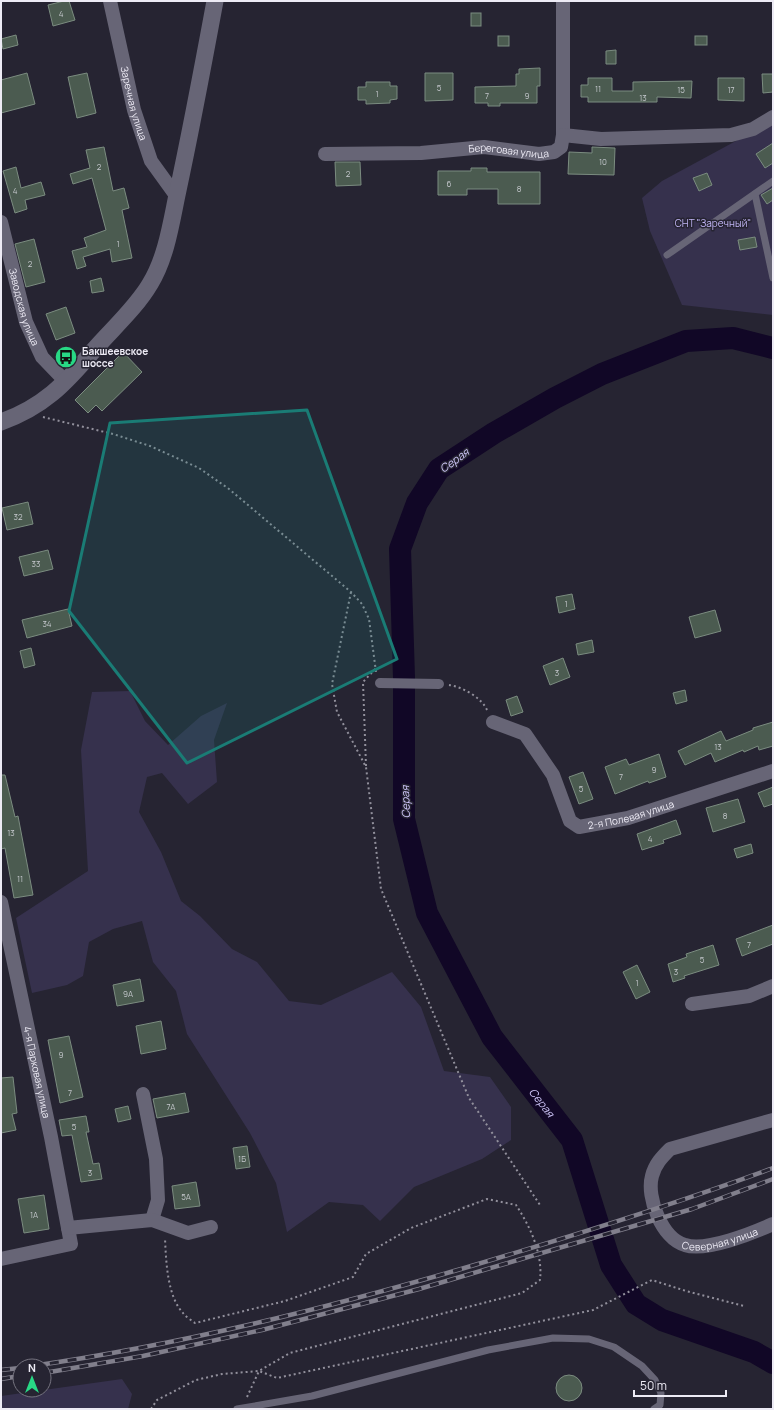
<svg xmlns="http://www.w3.org/2000/svg" width="774" height="1410" font-family="Manrope,sans-serif">
<rect width="100%" height="100%" fill="#262432"/>
<g fill="#36314d">
<polygon points="773,121 773,315 682,305 650,231 642,198 662,181"/>
<polygon points="130,691 145,721 168,745 201,716 227,703 214,740 217,782 188,804 162,773 147,777 139,812 161,852 181,901 200,916 232,949 257,962 289,1001 321,1005 392,972 421,1007 444,1071 490,1077 511,1107 511,1140 482,1159 414,1187 380,1221 363,1205 329,1202 287,1232 276,1183 250,1133 187,1034 176,991 153,962 142,921 113,929 89,942 83,976 67,985 32,993 16,918 88,871 81,750 92,692"/>
<polygon points="122,1379 132,1394 128,1409 1,1409 1,1396"/>
</g>
<g fill="none" stroke-linecap="round" stroke-linejoin="round">
<path stroke="#110726" stroke-width="22" id="s1" d="M 773,348 L 733,338 L 686,341 L 602,374 L 555,398 L 494,433 L 439,469 L 417,503 L 400,549 L 404,678 L 404,819 L 427,913 L 492,1037 L 572,1140 L 611,1265 L 636,1304 L 662,1320 L 754,1352 L 773,1363"/>
</g>
<g fill="#4b5b50" stroke="#7b8c80">
<polygon points="64,1 69,1 75,20 53,26 48,5"/>
<rect x="471" y="13" width="10" height="13"/>
<polygon points="16,35 18,45 3,49 1,39"/>
<rect x="498" y="36" width="11" height="10"/>
<rect x="695" y="36" width="12" height="9"/>
<polygon points="616,50 616,64 606,64 606,51"/>
<polygon points="540,68 540,86 537,86 537,103 500,103 500,106 488,106 488,103 475,103 475,87 516,86 516,74 519,74 519,69"/>
<polygon points="27,73 35,104 1,113 1,80"/>
<polygon points="87,73 96,113 77,118 68,77"/>
<polygon points="425,73 453,73 453,100 425,101"/>
<polygon points="762,74 773,74 773,92 763,93"/>
<polygon points="588,78 612,78 612,91 633,91 633,82 692,81 691,98 657,97 657,102 588,102 588,97 581,97 581,85 588,85"/>
<polygon points="718,78 744,78 744,101 718,100"/>
<polygon points="366,82 390,82 390,86 397,86 397,99 390,100 390,103 366,104 366,100 358,100 358,87 366,87"/>
<polygon points="773,143 773,163 765,168 756,154"/>
<polygon points="104,147 113,191 124,188 129,208 122,210 132,258 112,262 110,249 83,257 86,266 77,269 72,251 87,247 84,238 106,230 92,178 73,184 70,174 90,168 86,150"/>
<polygon points="592,147 615,148 614,175 568,174 569,152 592,153"/>
<polygon points="335,162 360,162 361,185 336,186"/>
<polygon points="16,167 21,188 41,182 45,195 25,200 27,209 15,213 3,171"/>
<polygon points="471,168 487,168 487,172 540,172 540,204 498,204 498,189 467,189 467,195 438,195 438,171 471,171"/>
<polygon points="707,173 712,185 699,191 693,178"/>
<polygon points="773,188 773,200 767,204 761,195"/>
<polygon points="755,237 757,247 740,250 738,240"/>
<polygon points="34,239 45,282 26,287 15,244"/>
<polygon points="101,278 104,291 92,293 90,281"/>
<polygon points="66,307 75,333 56,340 46,314"/>
<polygon points="123,352 142,372 102,411 96,405 88,413 75,400"/>
<polygon points="28,502 33,524 7,530 2,508"/>
<polygon points="48,550 53,569 24,576 19,557"/>
<polygon points="572,594 575,609 559,613 556,597"/>
<polygon points="68,609 72,626 27,638 22,620"/>
<polygon points="715,610 721,631 695,638 689,617"/>
<polygon points="592,640 594,652 578,655 576,644"/>
<polygon points="31,648 35,665 24,668 20,651"/>
<polygon points="563,658 570,677 550,685 543,666"/>
<polygon points="685,690 687,701 676,704 673,693"/>
<polygon points="517,696 523,712 511,716 506,700"/>
<polygon points="773,722 773,746 759,750 758,746 744,752 743,750 715,762 711,753 685,765 678,751 721,731 726,741 753,730 753,728"/>
<polygon points="659,754 666,777 649,783 648,781 615,794 605,767 626,759 629,765"/>
<polygon points="583,772 593,799 579,804 569,777"/>
<polygon points="1,775 5,775 15,817 18,816 33,895 14,898 5,848 1,849"/>
<polygon points="773,787 773,804 764,807 758,793"/>
<polygon points="738,799 745,822 713,832 706,808"/>
<polygon points="676,820 681,834 663,840 664,843 642,850 637,834"/>
<polygon points="751,844 753,853 737,858 734,849"/>
<polygon points="773,925 773,944 742,956 736,939"/>
<polygon points="713,945 719,965 684,976 685,978 673,982 668,964 687,957 686,954"/>
<polygon points="637,965 650,992 636,999 623,972"/>
<polygon points="140,979 144,1001 117,1006 113,985"/>
<polygon points="161,1021 166,1049 141,1054 136,1026"/>
<polygon points="69,1036 83,1097 60,1103 48,1040"/>
<polygon points="13,1077 17,1113 12,1114 16,1130 1,1133 1,1078"/>
<polygon points="185,1093 189,1112 157,1118 153,1099"/>
<polygon points="128,1106 131,1119 118,1122 115,1109"/>
<polygon points="86,1116 89,1132 86,1132 93,1164 99,1163 102,1179 81,1182 72,1135 62,1136 59,1120"/>
<polygon points="247,1146 250,1167 236,1169 233,1148"/>
<polygon points="196,1182 200,1206 175,1209 172,1186"/>
<polygon points="44,1195 49,1229 24,1233 18,1199"/>
<circle cx="569" cy="1388" r="13"/>
</g>
<g fill="none" stroke-linecap="round" stroke-linejoin="round">
<g stroke="#92909c" stroke-width="2" stroke-dasharray="2 3" stroke-linecap="butt">
<polyline points="43,417 113,434 150,446 199,468 229,489 351,592 362,604 369,619 376,672"/>
<polyline points="351,592 332,684 337,712 366,767 381,889 469,1098 540,1205"/>
<path d="M 449,685 C 463,687 482,698 487,710"/>
<polyline points="366,766 363,682 376,668"/>
<polyline points="247,1397 259,1371 277,1378 593,1310 652,1280 686,1291 744,1306"/>
<path d="M 151,1409 L 157,1400 L 196,1380 L 222,1374 L 259,1371 L 290,1353 L 522,1293 L 540,1280 C 543,1254 530,1226 516,1205 L 487,1199 L 411,1228 L 366,1254 L 353,1277 L 285,1301 L 195,1323 C 191,1320 186,1317 183,1313 C 167,1296 166,1260 165,1238"/>
</g>
<g stroke="#676576" stroke-width="7">
<polyline points="755,194 773,278"/>
<polyline points="667,255 773,181"/>
<polyline points="237,1409 312,1396 488,1350 553,1338 589,1339 614,1347 642,1366 655,1380 661,1393 660,1405 654,1409"/>
</g>
<polyline stroke="#676576" stroke-width="10" points="380,683 439,684"/>
<g stroke="#676576" stroke-width="14">
<path id="s2" d="M 110,1 L 134,110 L 151,161 L 177,197"/>
<polyline points="563,1 563,135"/>
<path id="s3" d="M 325,154 L 421,153 L 484,147 L 539,154 L 554,152 L 561,147 L 563,135 L 601,139 L 731,135 L 753,129 L 773,117"/>
<path id="s4" d="M 1,222 L 26,322 L 42,357 L 66,382"/>
<path id="s5" d="M 493,722 L 525,734 L 553,775 L 570,821 L 579,827 L 628,818 L 773,771"/>
<path id="s6" d="M 1,902 L 51,1137 L 71,1244 L 1,1259"/>
<polyline points="692,1004 749,996 773,986"/>
<polyline points="143,1094 156,1159 158,1200 152,1220"/>
<path id="s7" d="M 773,1120 L 670,1149 C 662,1157 655,1164 652,1176 C 646,1197 662,1239 685,1245 C 706,1252 753,1233 773,1224"/>
<polyline points="68,1228 152,1220 188,1233 211,1227"/>
</g>
<path stroke="#676576" stroke-width="17" d="M 1,422 C 43,407 65,384 93,351 C 111,330 136,308 150,284 C 166,258 171,224 177,195 C 191,130 203,66 215,1"/>
<g stroke="#817f8c" stroke-width="4.5">
<g id="rail">
<path d="M 32,1366 C 178,1345 319,1310 461,1269 C 566,1238 670,1206 773,1168"/>
<polyline points="1,1370 20,1368"/>
<polyline points="44,1373 143,1356 262,1330 419,1289 692,1209 773,1179"/>
<polyline points="1,1379 20,1376"/>
</g>
</g>
<use href="#rail" stroke="#262432" stroke-width="3" stroke-dasharray="9" stroke-linecap="butt"/>
</g>
<path fill="#1a7c75" fill-opacity="0.2" stroke="#1a7c75" stroke-width="3" stroke-linejoin="round" d="M 307,410 L 397,659 L 187,763 L 69,611 L 110,423 Z"/>
<defs>
<g id="bus-disc" transform="scale(1.15)"><circle r="9.5" fill="#28d885" stroke="#262432"/><path d="M-5-6H5V4H4V6H2V4H-2V6H-4V4H-5ZM-3.5-4V0h7V-4ZM-3.5 1.2v1.5H-2V1.2ZM2 1.2v1.5H3.5V1.2Z" fill="#111"/></g>
</defs>
<g fill-rule="evenodd">
<use href="#bus-disc" x="66" y="357"/>
</g>
<g text-anchor="middle" dominant-baseline="central" stroke-width="3" stroke-linejoin="round" paint-order="stroke">
<g font-size="8" fill="#c4c7cc">
<text x="61" y="13">4</text>
<text x="439" y="87">5</text>
<text x="598" y="88">11</text>
<text x="681" y="89">15</text>
<text x="731" y="89">17</text>
<text x="377" y="93">1</text>
<text x="487" y="95">7</text>
<text x="527" y="95">9</text>
<text x="643" y="97">13</text>
<text x="603" y="161">10</text>
<text x="99" y="166">2</text>
<text x="348" y="173">2</text>
<text x="449" y="183">6</text>
<text x="519" y="188">8</text>
<text x="15" y="190">4</text>
<text x="118" y="243">1</text>
<text x="30" y="263">2</text>
<text x="18" y="516">32</text>
<text x="36" y="563">33</text>
<text x="566" y="603">1</text>
<text x="47" y="623">34</text>
<text x="557" y="672">3</text>
<text x="718" y="746">13</text>
<text x="654" y="769">9</text>
<text x="621" y="776">7</text>
<text x="581" y="788">5</text>
<text x="725" y="815">8</text>
<text x="11" y="832">13</text>
<text x="650" y="838">4</text>
<text x="20" y="878">11</text>
<text x="749" y="944">7</text>
<text x="702" y="959">5</text>
<text x="676" y="971">3</text>
<text x="637" y="982">1</text>
<text x="128" y="993">9А</text>
<text x="61" y="1054">9</text>
<text x="70" y="1092">7</text>
<text x="171" y="1106">7А</text>
<text x="74" y="1126">5</text>
<text x="242" y="1158">1Б</text>
<text x="90" y="1172">3</text>
<text x="186" y="1196">5А</text>
<text x="34" y="1214">1А</text>
</g>
<g font-size="10" fill="#edebf5" stroke="#262432">
<text stroke="none"><textPath href="#s2" startOffset="105">Заречная улица</textPath></text>
<text stroke="none"><textPath href="#s3" startOffset="184">Береговая улица</textPath></text>
<text stroke="none"><textPath href="#s4" startOffset="88">Заводская улица</textPath></text>
<text stroke="none"><textPath href="#s5" startOffset="197">2-я Полевая улица</textPath></text>
<text stroke="none"><textPath href="#s6" startOffset="174">4-я Парковая улица</textPath></text>
<text stroke="none"><textPath href="#s7" startOffset="258">Северная улица</textPath></text>
</g>
<g font-size="10" fill="#c2b6f6" stroke="#262432">
<text x="713" y="223">СНТ "Заречный"</text>
</g>
<g font-size="10" font-weight="bold" fill="#edebf5" stroke="#262432" text-anchor="start">
<text x="82" y="351">Бакшеевское<tspan x="82" dy="12">шоссе</tspan></text>
</g>
<g font-size="11" font-style="italic" fill="#d1c8fc" stroke="#262432">
<text transform="translate(454 460) rotate(-36)">Серая</text>
<text transform="translate(405 802) rotate(-92)">Серая</text>
<text stroke="none"><textPath href="#s1" startOffset="1046">Серая</textPath></text>
</g>
</g>
<rect width="774" height="1410" fill="none" stroke="#edebf5" stroke-width="4"/>
<g transform="translate(32 1378)"><circle r="19" fill="#262432" stroke="#767480"/>
<path d="M0-3L7 15L0 10L-7 15Z" fill="#28d885"/>
<text y="-6" font-size="11" font-weight="bold" text-anchor="middle" fill="#edebf5">N</text>
</g>
<path d="M634 1390v6h92v-6" fill="none" stroke="#edebf5" stroke-width="2"/>
<text x="640" y="1390" font-size="12" fill="#edebf5" stroke="#262432" stroke-width="3" paint-order="stroke">50 m</text>
</svg>
